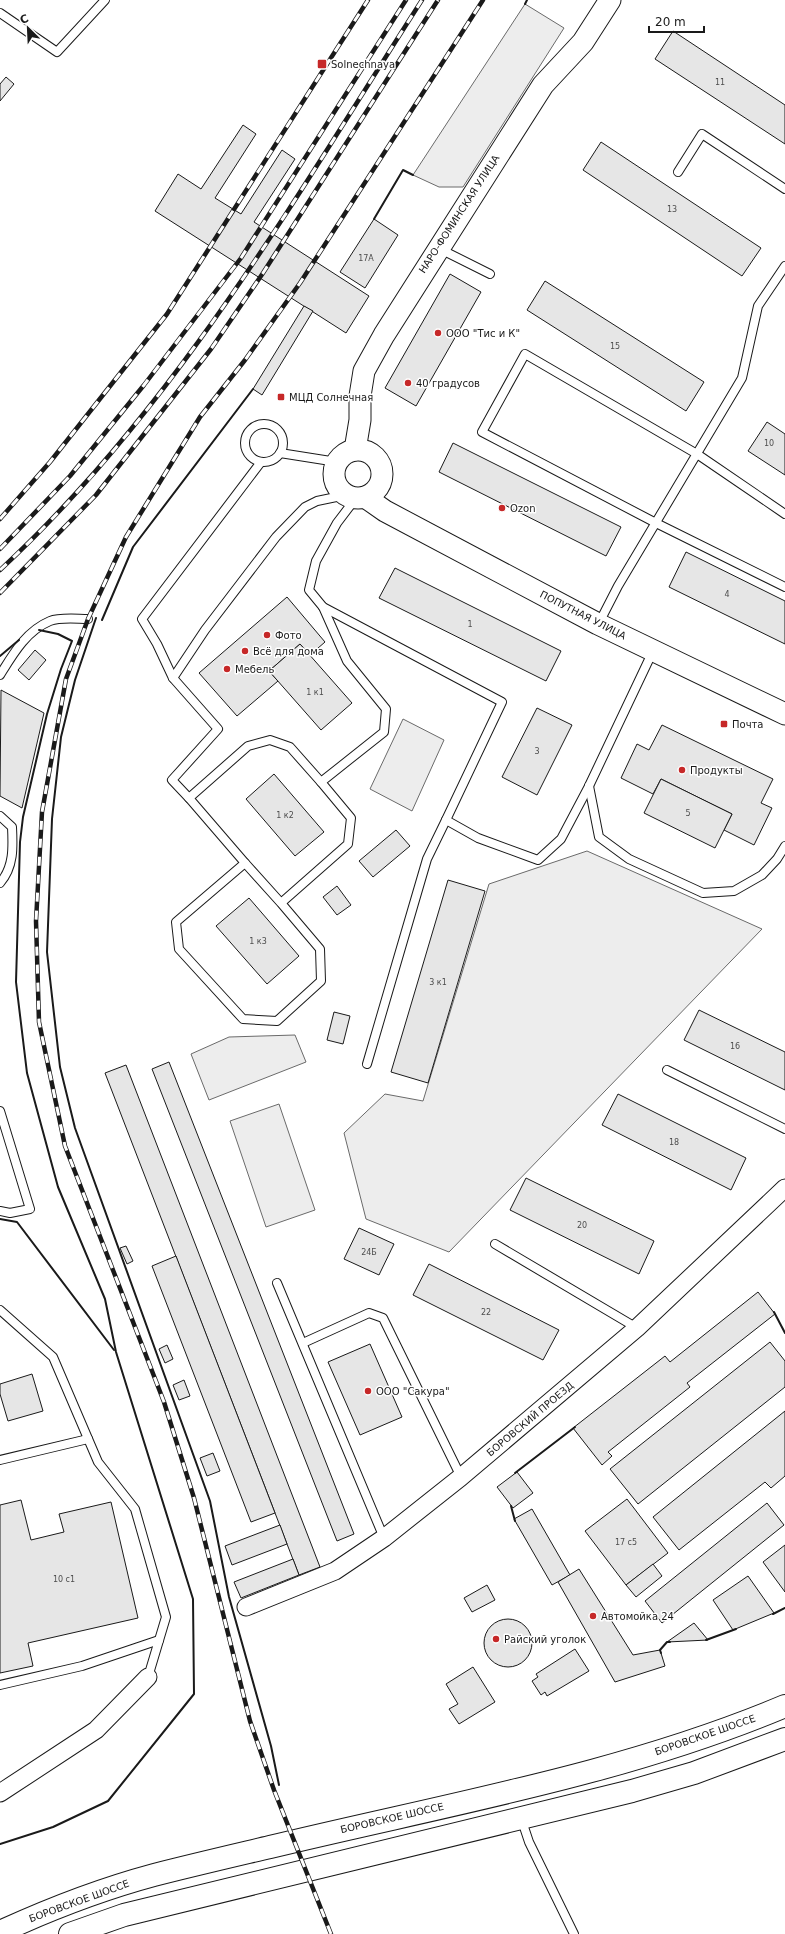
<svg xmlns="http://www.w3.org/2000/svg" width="785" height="1934" font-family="'DejaVu Sans',sans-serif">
<rect width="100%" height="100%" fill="#fff"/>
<g fill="#ededed" stroke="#6a6a6a">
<polygon points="525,4 564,28 463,187 439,187 413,175"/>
<polygon points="403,719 444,740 412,811 370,789"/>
<polygon points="587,851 762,929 449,1252 366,1219 344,1133 385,1094 423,1101 489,884"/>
<polygon points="295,1035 306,1062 209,1100 191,1054 229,1037"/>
<polygon points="279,1104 315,1210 266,1227 230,1121"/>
</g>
<g fill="#e6e6e6" stroke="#1a1a1a">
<polygon points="673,31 785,105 785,144 655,59"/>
<polygon points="6,77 14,84 0,101 0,84"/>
<polygon points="243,125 256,134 215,198 241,214 282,150 295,159 254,222 369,296 346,333 155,211 178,174 201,189"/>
<polygon points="601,142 761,248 742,276 583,170"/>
<polygon points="374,219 398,235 365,288 340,272"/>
<polygon points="450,274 481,292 416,406 385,388"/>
<polygon points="545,281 704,382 686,411 527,310"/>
<polygon points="304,306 313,311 262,395 253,389"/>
<polygon points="767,422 785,434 785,475 748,451"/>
<polygon points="453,443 621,527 606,556 439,472"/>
<polygon points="686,552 785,601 785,644 669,587"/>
<polygon points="395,568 561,651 546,681 379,598"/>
<polygon points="287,597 325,642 310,655 300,644 269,671 278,681 237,716 199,673"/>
<polygon points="300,644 352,703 321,730 269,671"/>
<polygon points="35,650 46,660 29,680 18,670"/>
<polygon points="1,690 44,713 22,808 0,796"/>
<polygon points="537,708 572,725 537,795 502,777"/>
<polygon points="662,725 773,779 761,803 772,808 754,845 724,830 732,814 661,779 653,794 621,778 637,744 649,750"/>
<polygon points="274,774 324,832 295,856 246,799"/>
<polygon points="661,779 732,814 715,848 644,813"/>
<polygon points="396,830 410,846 373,877 359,861"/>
<polygon points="448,880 485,891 428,1083 391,1072"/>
<polygon points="337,886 351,905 337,915 323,897"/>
<polygon points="249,898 299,956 267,984 216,926"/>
<polygon points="699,1010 785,1052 785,1090 684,1040"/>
<polygon points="334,1012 350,1016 343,1044 327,1040"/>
<polygon points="169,1062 354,1534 337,1541 152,1069"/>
<polygon points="126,1065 320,1567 299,1575 105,1073"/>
<polygon points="618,1094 746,1158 731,1190 602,1125"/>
<polygon points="526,1178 654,1241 639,1274 510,1210"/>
<polygon points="359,1228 394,1244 379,1275 344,1259"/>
<polygon points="126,1246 133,1261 127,1264 120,1248"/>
<polygon points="176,1256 275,1513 251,1522 152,1266"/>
<polygon points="429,1264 559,1330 543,1360 413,1295"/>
<polygon points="758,1292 775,1314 687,1383 690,1387 608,1452 612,1456 602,1465 573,1428 665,1356 670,1362"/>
<polygon points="770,1342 785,1361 785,1387 638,1504 610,1469"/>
<polygon points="370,1344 402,1417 360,1435 328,1362"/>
<polygon points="167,1345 173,1359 165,1363 159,1349"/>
<polygon points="32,1374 43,1411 8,1421 0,1394 0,1384"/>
<polygon points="184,1380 190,1396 179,1400 173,1385"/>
<polygon points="785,1411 785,1476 771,1488 765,1482 679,1550 653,1517"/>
<polygon points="213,1453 220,1471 207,1476 200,1458"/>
<polygon points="517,1472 533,1493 513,1508 497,1487"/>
<polygon points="627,1499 668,1553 626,1585 585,1531"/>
<polygon points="21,1500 31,1540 64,1532 59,1514 111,1502 138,1618 28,1643 33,1666 0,1673 0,1505"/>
<polygon points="767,1503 784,1525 662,1623 645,1601"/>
<polygon points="532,1509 570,1575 552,1585 514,1519"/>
<polygon points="280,1525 287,1544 232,1565 225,1546"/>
<polygon points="785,1545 785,1592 763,1562"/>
<polygon points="293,1559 299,1575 241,1598 234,1582"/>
<polygon points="653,1564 662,1576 636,1597 626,1585"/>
<polygon points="579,1569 633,1655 660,1650 665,1666 615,1682 558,1582"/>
<polygon points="748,1576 774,1613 733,1630 713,1600"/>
<polygon points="487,1585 495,1600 472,1612 464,1598"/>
<circle cx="508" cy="1643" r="24"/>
<polygon points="694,1623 708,1640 667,1642"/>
<polygon points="575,1649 589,1671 547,1696 545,1692 541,1695 532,1681 538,1677 536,1674"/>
<polygon points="473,1667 495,1702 459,1724 449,1709 458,1704 446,1684"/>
</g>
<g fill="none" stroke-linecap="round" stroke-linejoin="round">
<g stroke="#1a1a1a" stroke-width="10">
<g id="service">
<polyline points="0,13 57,52 105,0"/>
<polyline points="678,172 702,134 785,189"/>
<polyline points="440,249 490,274"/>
<circle cx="264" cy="443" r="19"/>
<polyline points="280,453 337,462"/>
<polyline points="356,498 337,523 316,561 309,590 323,607 502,702 446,820 478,838 538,860 561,839 589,786 653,651"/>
<polyline points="785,514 697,454 525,354 482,432 656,523 785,587"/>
<polyline points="599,623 618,586 742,378 758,306 785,266"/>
<path d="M 0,675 C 13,654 26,631 50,621 C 60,617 77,619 88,619"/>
<polyline points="173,678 205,630 276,537 305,507 317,501 346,495"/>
<polyline points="589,786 599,837 629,859 703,893 734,891 762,875 777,859 785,846"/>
<polyline points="189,798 172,780 218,729 173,678 157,644 142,619 261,462"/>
<path d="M 0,816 L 12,827 C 13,847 14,867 0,883"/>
<polyline points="245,863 189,798 248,746 270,740 290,747 321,782"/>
<polyline points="281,903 245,863 176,922 179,949 243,1019 277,1021 321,981 320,949 281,903 348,844 351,818 321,782 384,732 386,709 347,661 323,607"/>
<polyline points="367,1064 427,859 446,820"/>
<polyline points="667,1070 785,1129"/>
<polyline points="0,1111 30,1209 10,1213 0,1211"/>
<polyline points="495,1244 637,1328"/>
<polyline points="277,1283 384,1538"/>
<polyline points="0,1310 53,1357 98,1462 135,1509 166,1617 148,1677"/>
<polyline points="303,1343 369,1313 383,1318 461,1477"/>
<polyline points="0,1460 88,1439"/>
<polyline points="0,1685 82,1666 159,1640"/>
<polyline points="521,1818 529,1842 574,1934"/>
</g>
</g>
<g stroke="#1a1a1a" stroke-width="19">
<g id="minor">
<polyline points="246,1607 335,1571 384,1538 461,1477 637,1328 785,1188"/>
<polyline points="0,1793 96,1730 148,1677"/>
</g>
</g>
<g stroke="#1a1a1a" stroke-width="23">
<g id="tertiary">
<circle cx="358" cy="474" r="24"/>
<polyline points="355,450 360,420 360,396 364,371 384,335 543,85 583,42 610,0"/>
<polyline points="365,497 385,511 598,624 785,714"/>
</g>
</g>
<g stroke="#1a1a1a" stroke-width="24">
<g id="primary">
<path d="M 0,1932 C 50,1909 102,1889 154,1875 C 193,1865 232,1856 270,1847 C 443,1805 621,1775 785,1706"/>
<polyline points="70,1934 124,1915 632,1791 694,1773 785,1739"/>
</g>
</g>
<use href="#service" stroke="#fff" stroke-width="8"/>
<use href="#minor" stroke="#fff" stroke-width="17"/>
<use href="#tertiary" stroke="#fff" stroke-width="21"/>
<use href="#primary" stroke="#fff" stroke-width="22"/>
<g stroke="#1a1a1a" stroke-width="4.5">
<g id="rail">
<polyline points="0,519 50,462 167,314 368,0"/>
<polyline points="0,549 70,476 144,385 241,258 406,0"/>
<path d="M 0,570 C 175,408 295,198 422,0"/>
<polyline points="0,593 96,495 211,349 263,273 438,0"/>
<polyline points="331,1934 274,1790 250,1721 194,1498 164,1402 65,1146 39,1022 36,921 42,812 66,679 88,619 126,537 200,417 245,360 300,283 483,0"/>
</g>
</g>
<use href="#rail" stroke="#fff" stroke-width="3" stroke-dasharray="9" stroke-linecap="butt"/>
<g stroke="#1a1a1a" stroke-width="2">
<polyline points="525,4 527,0"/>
<polyline points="374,219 403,170 413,175"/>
<polyline points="96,618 75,680 61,737 52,819 47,952 60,1067 75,1128 210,1501 229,1597 271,1746 279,1785"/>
<polyline points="102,620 133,547 253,389"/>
<polyline points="0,656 19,640"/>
<polyline points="0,1219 17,1222 114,1350"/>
<polyline points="774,1312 785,1333"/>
<polyline points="515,1473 575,1427"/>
<polyline points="511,1506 515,1521"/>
<polyline points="773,1614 785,1608"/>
<polyline points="706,1640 736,1629"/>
<polyline points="661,1653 660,1650 667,1642 670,1642"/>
<polyline points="0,1844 53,1827 108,1801 194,1694 193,1599 116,1352 105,1299 58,1187 27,1073 16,982 20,842 23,817 47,714 61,669 72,641 58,634 39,630"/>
</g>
</g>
<g fill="#c62828" stroke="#fff" stroke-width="1.5">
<rect x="317" y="59" width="10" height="10" rx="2"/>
<circle cx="438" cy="333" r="4"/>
<circle cx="408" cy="383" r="4"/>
<rect x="277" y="393" width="8" height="8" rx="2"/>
<circle cx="502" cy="508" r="4"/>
<circle cx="267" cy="635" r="4"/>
<circle cx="245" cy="651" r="4"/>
<circle cx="227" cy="669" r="4"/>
<rect x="720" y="720" width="8" height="8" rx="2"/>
<circle cx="682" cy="770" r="4"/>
<circle cx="368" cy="1391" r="4"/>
<circle cx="593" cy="1616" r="4"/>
<circle cx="496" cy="1639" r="4"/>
</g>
<g text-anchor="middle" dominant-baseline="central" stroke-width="3" stroke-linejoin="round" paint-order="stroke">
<g font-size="8" fill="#4d4d4d">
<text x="720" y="82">11</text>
<text x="672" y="209">13</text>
<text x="366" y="258">17А</text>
<text x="615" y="346">15</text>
<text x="769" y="443">10</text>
<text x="727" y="594">4</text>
<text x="470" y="624">1</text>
<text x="315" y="692">1 к1</text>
<text x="537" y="751">3</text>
<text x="688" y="813">5</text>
<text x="285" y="815">1 к2</text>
<text x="258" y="941">1 к3</text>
<text x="438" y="982">3 к1</text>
<text x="735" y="1046">16</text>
<text x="674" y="1142">18</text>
<text x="582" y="1225">20</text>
<text x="369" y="1252">24Б</text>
<text x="486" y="1312">22</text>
<text x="626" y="1542">17 с5</text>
<text x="64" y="1579">10 с1</text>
</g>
<g font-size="10" fill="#1a1a1a" stroke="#fff" text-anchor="start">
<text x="331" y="64">Solnechnaya</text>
<text x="446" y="333">ООО "Тис и К"</text>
<text x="416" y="383">40 градусов</text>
<text x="289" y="397">МЦД Солнечная</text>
<text x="510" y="508">Ozon</text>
<text x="275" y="635">Фото</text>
<text x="253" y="651">Всё для дома</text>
<text x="235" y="669">Мебель</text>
<text x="732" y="724">Почта</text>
<text x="690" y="770">Продукты</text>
<text x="376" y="1391">ООО "Сакура"</text>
<text x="601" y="1616">Автомойка 24</text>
<text x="504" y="1639">Райский уголок</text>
</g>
<g font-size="10" fill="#1a1a1a" stroke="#fff">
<text transform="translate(459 214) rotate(-57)">НАРО-ФОМИНСКАЯ УЛИЦА</text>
<text transform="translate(583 615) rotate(27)">ПОПУТНАЯ УЛИЦА</text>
<text transform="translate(530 1419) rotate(-40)">БОРОВСКИЙ ПРОЕЗД</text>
<text transform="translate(705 1735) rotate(-19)">БОРОВСКОЕ ШОССЕ</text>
<text transform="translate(392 1818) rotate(-13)">БОРОВСКОЕ ШОССЕ</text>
<text transform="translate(79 1901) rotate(-20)">БОРОВСКОЕ ШОССЕ</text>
</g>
</g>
<g transform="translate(28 28) rotate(336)" stroke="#ffffff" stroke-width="3" paint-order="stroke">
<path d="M0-3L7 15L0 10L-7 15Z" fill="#1a1a1a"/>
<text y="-6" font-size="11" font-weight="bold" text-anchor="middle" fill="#1a1a1a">С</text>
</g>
<path d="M649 26v6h55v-6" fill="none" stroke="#1a1a1a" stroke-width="2"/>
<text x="655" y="26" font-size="12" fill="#1a1a1a" stroke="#ffffff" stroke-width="3" paint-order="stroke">20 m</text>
</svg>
